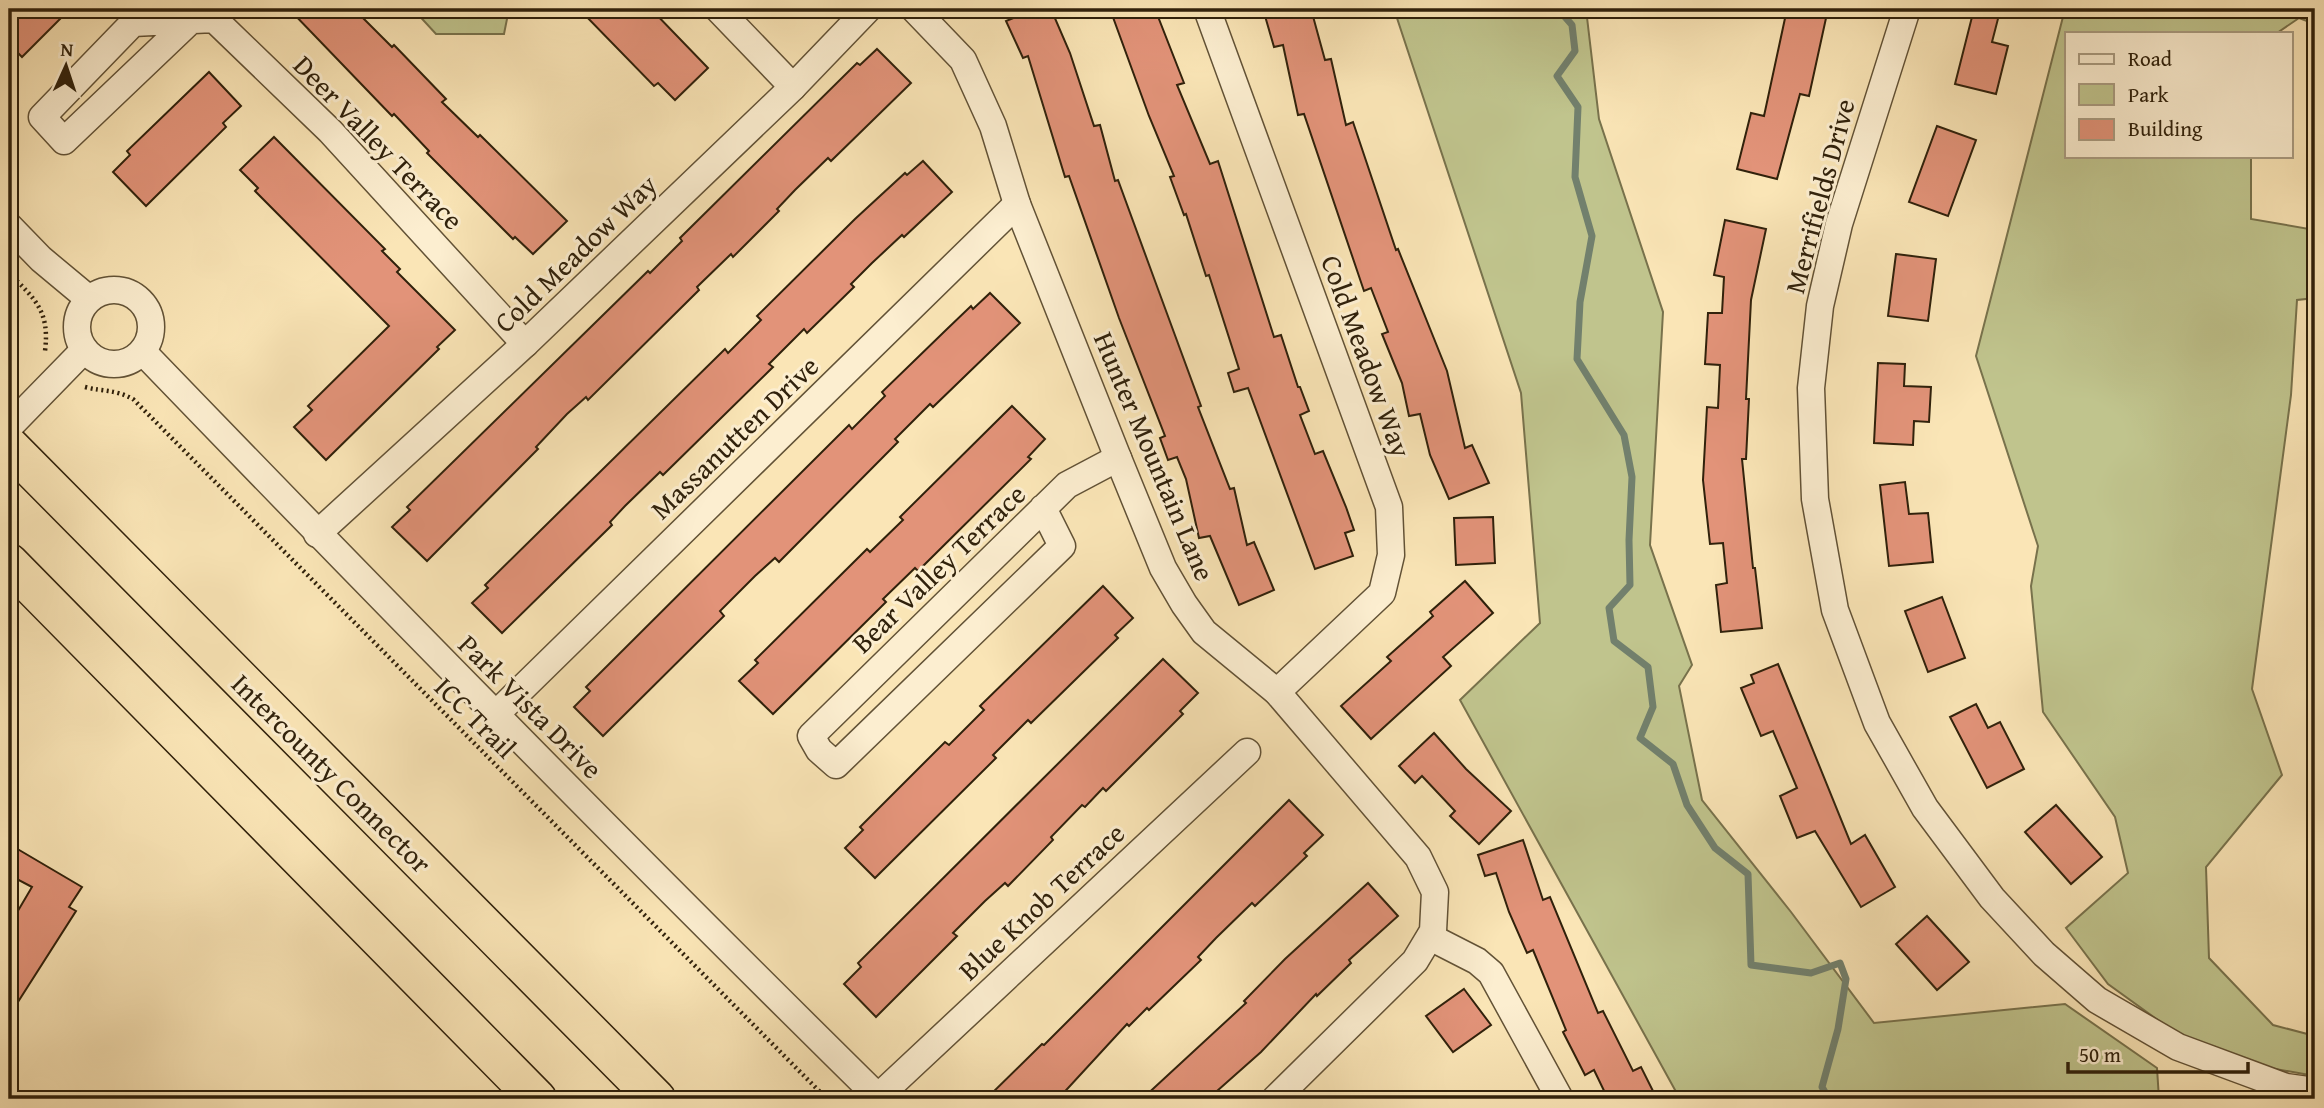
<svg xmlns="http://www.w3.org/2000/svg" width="2324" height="1108" font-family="'Gentium Book Plus',serif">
<rect width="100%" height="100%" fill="#fae5b6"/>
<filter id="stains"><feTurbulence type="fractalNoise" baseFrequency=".00286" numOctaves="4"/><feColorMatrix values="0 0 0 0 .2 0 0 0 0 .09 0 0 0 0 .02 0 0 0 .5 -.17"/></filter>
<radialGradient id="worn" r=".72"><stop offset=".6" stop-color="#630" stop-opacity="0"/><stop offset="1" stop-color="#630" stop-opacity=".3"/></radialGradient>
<g fill="#c0c48d" stroke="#78724c" stroke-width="2">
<polygon points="413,9 509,9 504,34 436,34"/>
<polygon points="1394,9 1586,9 1599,119 1663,312 1650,545 1692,665 1679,686 1702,800 1791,912 1874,1023 2065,1004 2157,1068 2159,1099 1680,1099 1460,700 1540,623 1521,393"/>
<polygon points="2065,9 2315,9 2315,24 2299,18 2277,33 2067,33 2067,156 2251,157 2251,219 2315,230 2315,298 2297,300 2291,395 2252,689 2282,775 2206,867 2209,958 2273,1025 2315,1036 2315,1076 2253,1065 2173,1031 2108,984 2066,928 2128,873 2115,817 2043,712 2031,586 2038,546 1976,356"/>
</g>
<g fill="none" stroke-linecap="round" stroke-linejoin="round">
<polyline stroke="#72806d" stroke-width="7" points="1558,9 1572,25 1575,51 1557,76 1578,107 1575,177 1592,236 1580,302 1577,359 1624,435 1632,477 1629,540 1630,585 1609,608 1614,641 1648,667 1653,707 1640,738 1673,764 1687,805 1715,848 1748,874 1751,965 1811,973 1840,963 1846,979 1838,1029 1822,1087 1829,1099"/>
</g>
<g fill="#e29379" stroke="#30210b" stroke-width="2">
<polygon points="9,9 70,9 22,57 19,54 9,64"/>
<polygon points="289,9 354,9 392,47 394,45 446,99 442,102 478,137 480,135 567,221 533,254 515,237 513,239 427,153 429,151 394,114 392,116"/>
<polygon points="579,9 651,9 708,68 675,100 658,83 654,86"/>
<polygon points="1036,9 1051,9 1070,53 1094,126 1100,125 1115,181 1118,180 1155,281 1201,406 1198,407 1230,489 1234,488 1247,545 1254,542 1274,590 1239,605 1210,536 1199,538 1186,479 1177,457 1168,460 1160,438 1165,436 1119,318 1069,176 1065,177 1028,56 1023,58 1006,21"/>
<polygon points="1110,9 1155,9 1184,83 1177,85 1210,164 1218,161 1274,337 1281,335 1298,387 1300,387 1309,411 1300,415 1315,454 1323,451 1346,507 1354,530 1345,533 1353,556 1315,569 1248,388 1234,392 1228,373 1239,369 1209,275 1206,276 1186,214 1184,215 1170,177 1174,176 1149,116"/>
<polygon points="1263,9 1311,9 1325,60 1331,59 1346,125 1353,122 1396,250 1398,249 1447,371 1465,448 1472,445 1489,483 1449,499 1430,455 1420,414 1409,416 1402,383 1382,334 1388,332 1371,288 1364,291 1304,114 1298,115 1283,45 1274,47"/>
<polygon points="1787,9 1828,9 1809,96 1800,94 1777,179 1737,169 1751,113 1764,116"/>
<polygon points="1974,9 2000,11 1992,42 2008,46 1996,94 1955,84"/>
<polygon points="877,49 911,83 831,161 828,158 795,190 777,209 779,211 733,257 731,254 697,287 699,290 588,400 586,397 567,414 536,447 538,449 427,561 392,527 410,510 407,507 648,271 650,273 682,241 680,238 857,63 860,65"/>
<polygon points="209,72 241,106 223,123 226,127 146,206 113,172 130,155 127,151"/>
<polygon points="1937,126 1976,140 1948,216 1909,202"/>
<polygon points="274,137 385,249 382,251 400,269 397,272 455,330 437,347 439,349 326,460 294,427 312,410 308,406 389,326 255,191 258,188 240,170"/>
<polygon points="923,161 952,192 904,237 902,235 872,263 851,284 854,287 807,333 804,329 769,364 773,367 663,475 660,472 625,506 610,522 612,525 502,633 472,603 488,588 485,585 725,349 728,353 761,320 757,316 855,219 905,173 907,175"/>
<polygon points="1725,220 1766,229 1751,300 1746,399 1749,399 1746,459 1742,459 1753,568 1755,568 1762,628 1721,632 1716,585 1727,583 1723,543 1710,544 1703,480 1707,407 1718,408 1720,365 1705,364 1708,313 1722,313 1724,277 1714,275"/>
<polygon points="1896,254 1936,259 1928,321 1888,316"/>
<polygon points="990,293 1020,323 933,407 930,404 895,439 898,442 779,562 775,558 755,576 720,611 724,616 603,736 574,707 590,691 586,687 849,425 852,429 885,396 882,392 946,330 971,306 973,309"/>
<polygon points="1878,363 1905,364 1904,386 1931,387 1929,422 1914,421 1913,445 1874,443"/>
<polygon points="1012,406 1045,439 1028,457 1031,459 918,571 915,568 883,599 886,602 773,714 739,681 758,663 755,660 867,549 870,552 903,520 900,517"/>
<polygon points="1905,482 1909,514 1928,513 1933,562 1889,566 1880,485"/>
<polygon points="1493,517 1495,563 1456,565 1454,518"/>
<polygon points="1465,581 1493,613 1443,657 1451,666 1371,739 1341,706 1391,661 1387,657 1433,616 1430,612"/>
<polygon points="1103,586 1133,618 1115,635 1118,638 1031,723 1028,720 993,755 996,758 875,878 845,848 863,830 860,827 945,742 949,745 984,710 980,706"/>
<polygon points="1942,597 1965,658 1928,672 1905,611"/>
<polygon points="1163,659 1198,693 1180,711 1183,714 1106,791 1103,788 1085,807 1082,805 1051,837 1053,840 1008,886 1005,883 985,901 953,933 957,936 876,1017 844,984 861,967 858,963"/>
<polygon points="1778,664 1851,844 1865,835 1895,887 1861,907 1815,831 1797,838 1780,796 1797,788 1773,731 1761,736 1741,688 1754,683 1751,675"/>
<polygon points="1976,704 1988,728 2000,722 2024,769 1987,788 1950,717"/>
<polygon points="1434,733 1466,769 1511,811 1479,844 1450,816 1455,811 1422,776 1415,783 1399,766"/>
<polygon points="1289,800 1323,835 1304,853 1307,856 1255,906 1252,903 1216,938 1198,957 1201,960 1149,1010 1147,1008 1129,1026 1127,1024 1058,1099 986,1099 1042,1044 1044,1045"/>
<polygon points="2056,805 2102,857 2071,884 2025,832"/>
<polygon points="1523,840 1543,900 1550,897 1598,1013 1603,1011 1633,1071 1641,1067 1657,1099 1608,1099 1594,1070 1585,1075 1563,1032 1566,1030 1533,950 1527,953 1509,912 1496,873 1485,876 1478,855"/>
<polygon points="9,844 82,887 69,907 76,911 9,1016 9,926 32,887 9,875"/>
<polygon points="1368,883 1398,916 1349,960 1351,963 1317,996 1316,994 1261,1052 1208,1099 1142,1099 1246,1003 1244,1001 1285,959"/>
<polygon points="1927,916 1969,962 1937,990 1896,944"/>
<polygon points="1464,989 1491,1025 1453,1052 1426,1016"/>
</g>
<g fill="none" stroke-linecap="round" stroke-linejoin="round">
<g stroke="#625236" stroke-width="29">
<g id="minor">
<polyline points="718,9 793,87"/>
<polyline points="914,9 963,60 993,126 1017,204 1118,458 1163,568 1184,604 1204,632 1277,692 1418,857 1435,892 1433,931 1415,961 1275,1099"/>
<polyline points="1207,9 1389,507 1391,555 1382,593 1277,692"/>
<polyline points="1907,9 1839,224 1820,306 1811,388 1815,499 1835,610 1877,723 1925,808 1992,898 2044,954 2097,1000 2178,1047 2286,1087 2315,1091"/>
<polyline points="191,20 64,141 42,117 133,23 214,19 330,131 525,344"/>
<polyline points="9,226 41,259 89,299"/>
<circle cx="114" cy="327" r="37"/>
<path d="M 143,352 C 386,604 631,854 880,1099"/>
<polyline points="9,427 84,350"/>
<polyline points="1043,508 1062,546 836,765 819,750 811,736 1067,485 1118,458"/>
<polyline points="317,534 525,344 793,87 868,9"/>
<polyline points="495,715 1017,204"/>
<polyline points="1430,937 1477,961 1491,973 1560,1099"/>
<polyline points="878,1097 1247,752"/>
</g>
</g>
<g stroke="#30210b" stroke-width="41">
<g id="highway">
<polyline points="9,446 656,1099"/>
<polyline points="9,563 537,1099"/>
</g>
</g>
<g stroke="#30210b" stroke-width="4.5" stroke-dasharray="2 3.5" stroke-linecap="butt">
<path d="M 9,273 C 35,299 50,311 45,351"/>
<path d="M 85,387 C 104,392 114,389 133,399 L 827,1099"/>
</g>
<use href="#minor" stroke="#fceed0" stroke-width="26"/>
<use href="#highway" stroke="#fae5b6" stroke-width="38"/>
</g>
<g text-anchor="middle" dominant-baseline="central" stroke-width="6" stroke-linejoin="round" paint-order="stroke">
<g font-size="28" fill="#30210b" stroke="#fceed0">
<text transform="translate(379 142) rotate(46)">Deer Valley Terrace</text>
<text transform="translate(1819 196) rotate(-75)">Merrifields Drive</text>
<text transform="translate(575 253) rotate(-44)">Cold Meadow Way</text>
<text transform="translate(1367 356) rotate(70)">Cold Meadow Way</text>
<text transform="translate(734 437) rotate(-44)">Massanutten Drive</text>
<text transform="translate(1155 456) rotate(67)">Hunter Mountain Lane</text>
<text transform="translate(938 568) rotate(-44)">Bear Valley Terrace</text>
<text transform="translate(531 706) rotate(45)">Park Vista Drive</text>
<text transform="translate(476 717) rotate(45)">ICC Trail</text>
<text transform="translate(332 773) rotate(45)">Intercounty Connector</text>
<text transform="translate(1041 901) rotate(-43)">Blue Knob Terrace</text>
</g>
</g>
<rect width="2324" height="1108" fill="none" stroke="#fae5b6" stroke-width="35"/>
<rect x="10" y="10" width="2303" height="1087" fill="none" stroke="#30210b" stroke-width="3.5"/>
<rect x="18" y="18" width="2289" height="1073" fill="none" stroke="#30210b" stroke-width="2"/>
<rect x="2065" y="32" width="228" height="126" fill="#fceed0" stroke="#aa9c81" stroke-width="2"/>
<rect x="2079" y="54" width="35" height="10" fill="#fceed0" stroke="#aa9c81" stroke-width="2"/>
<text x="2128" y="66" font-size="21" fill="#30210b">Road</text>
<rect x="2079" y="84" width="35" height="21" fill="#c0c48d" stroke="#aa9c81" stroke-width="2"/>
<text x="2128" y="102" font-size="21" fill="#30210b">Park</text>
<rect x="2079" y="119" width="35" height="21" fill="#e29379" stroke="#aa9c81" stroke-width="2"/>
<text x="2128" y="136" font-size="21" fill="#30210b">Building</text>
<g transform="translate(66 66) rotate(3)" stroke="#fceed0" stroke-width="5" paint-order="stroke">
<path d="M0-5L12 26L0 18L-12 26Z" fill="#30210b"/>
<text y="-10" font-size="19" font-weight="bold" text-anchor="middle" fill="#30210b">N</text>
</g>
<path d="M2068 1062v10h180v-10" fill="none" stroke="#30210b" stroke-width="3.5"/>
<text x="2079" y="1062" font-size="21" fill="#30210b" stroke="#fceed0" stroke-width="5" paint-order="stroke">50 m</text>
<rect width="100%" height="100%" filter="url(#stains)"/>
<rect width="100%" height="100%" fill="url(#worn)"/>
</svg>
